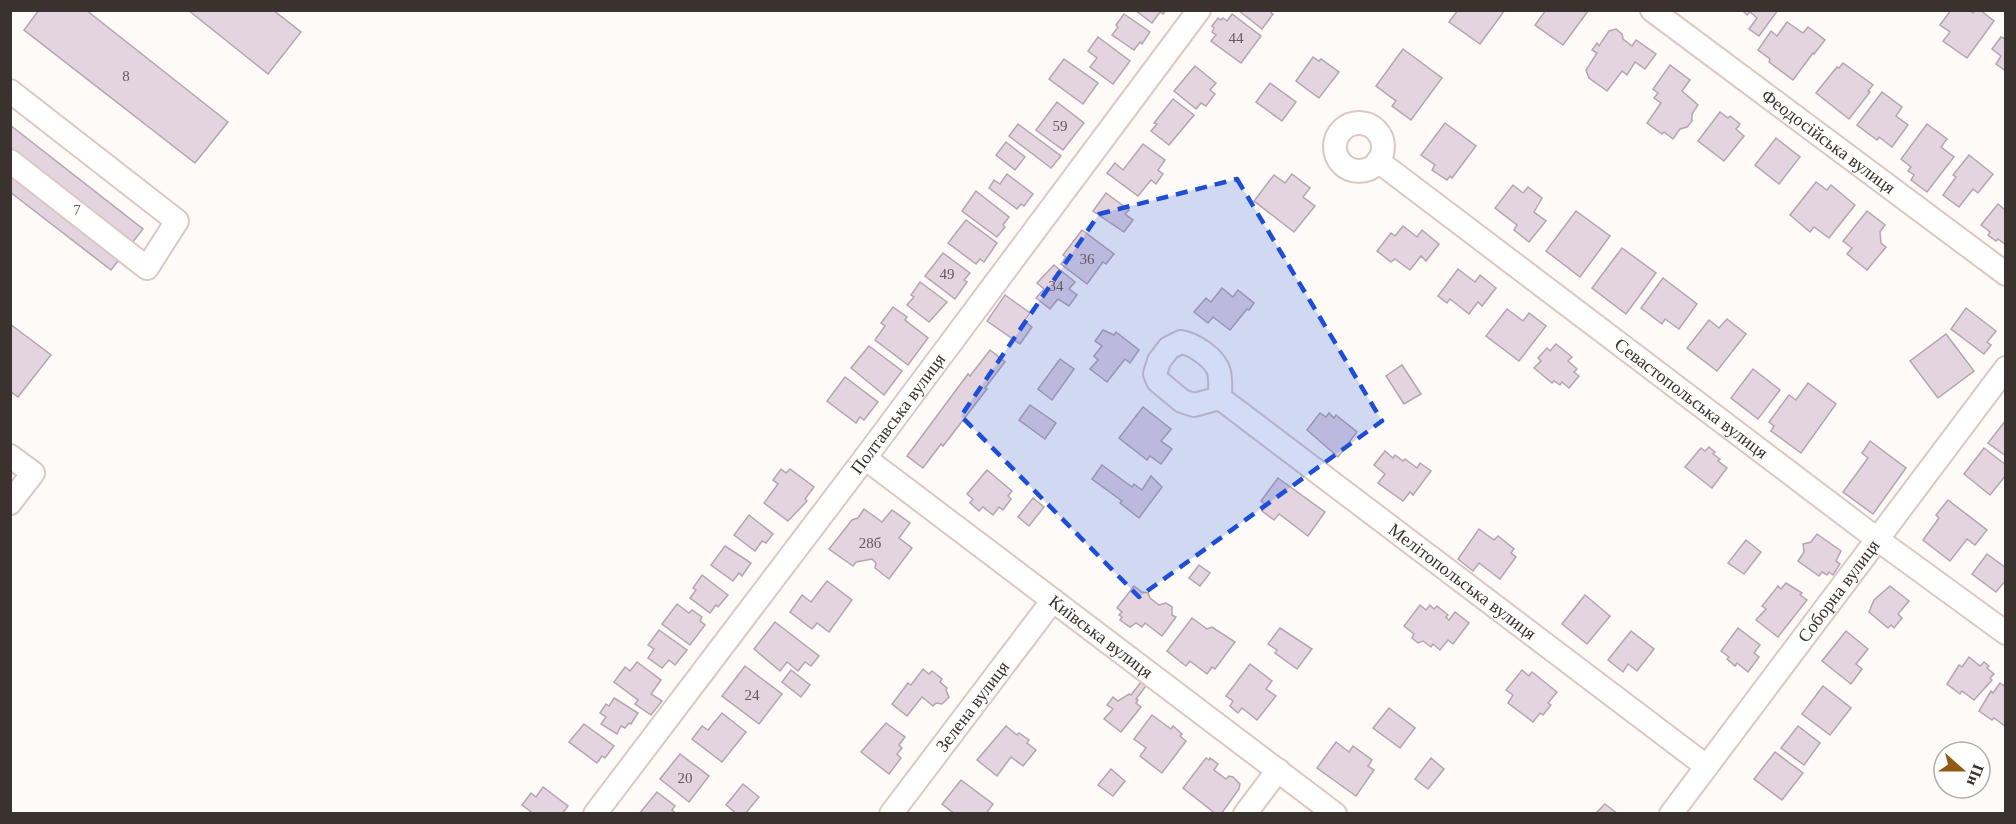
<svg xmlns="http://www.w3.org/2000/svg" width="2016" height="824" font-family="'Times New Roman',serif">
<rect width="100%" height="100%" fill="#fefaf8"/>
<g fill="#e4d4e0" stroke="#b5a5b0" stroke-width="1.5">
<polygon points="39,10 86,10 228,122 195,163 24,30"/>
<polygon points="188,10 273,10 301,32 268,74"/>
<polygon points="1135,10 1166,10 1163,14 1160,12 1152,23"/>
<polygon points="1238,10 1272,10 1271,13 1273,14 1262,29"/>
<polygon points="1458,10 1505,10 1480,44 1449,22"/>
<polygon points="1546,10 1587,10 1588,11 1563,45 1535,25"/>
<polygon points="1742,10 1778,10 1759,36 1749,29 1757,18 1750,12 1747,15"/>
<polygon points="1951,10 1970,10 1973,13 1975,10 1980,10 1994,21 1967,58 1943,41 1950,32 1940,25"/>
<polygon points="1124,14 1150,32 1142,44 1140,42 1134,50 1112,35 1118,27 1116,25"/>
<polygon points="1232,14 1261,36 1241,63 1211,41 1216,35 1212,32 1214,28 1212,26 1218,18 1221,20 1223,18 1227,21"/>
<polygon points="1787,22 1803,33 1808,27 1825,40 1814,54 1813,53 1793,80 1769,62 1770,59 1758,50 1771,31 1777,36"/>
<polygon points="1616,29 1622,34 1623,39 1632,46 1636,40 1656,54 1645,69 1635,62 1627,75 1622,71 1607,91 1589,78 1586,70 1597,53 1592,50 1597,43 1599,46 1609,31"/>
<polygon points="1098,37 1130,61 1113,84 1090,67 1097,58 1088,51"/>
<polygon points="2001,37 2006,39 2006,71 1996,64 2001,56 1992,49"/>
<polygon points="1403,49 1442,78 1411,120 1392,106 1396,101 1376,86"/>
<polygon points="1313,57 1319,61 1321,59 1339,72 1319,98 1296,81"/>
<polygon points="1064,59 1098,83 1083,104 1049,79"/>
<polygon points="1843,63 1873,85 1868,91 1870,92 1849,119 1816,93 1837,67 1839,68"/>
<polygon points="1670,65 1690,80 1682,91 1698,105 1692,114 1692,121 1687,127 1680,129 1673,139 1664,132 1662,134 1647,123 1661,103 1654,98 1658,93 1653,89"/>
<polygon points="1195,66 1216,83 1210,90 1215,94 1206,106 1201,103 1196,109 1174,91"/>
<polygon points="1270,83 1296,102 1282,121 1256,102"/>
<polygon points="1882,92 1902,107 1896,116 1908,125 1892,147 1879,137 1877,140 1857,125"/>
<polygon points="1173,99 1194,115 1169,145 1151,131 1157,124 1154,123"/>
<polygon points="1057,102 1084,123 1063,150 1036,130"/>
<polygon points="1720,112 1728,118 1730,116 1740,124 1736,129 1744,136 1724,161 1698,141"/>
<polygon points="1445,123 1476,146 1452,178 1450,176 1447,180 1432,170 1435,165 1421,155"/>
<polygon points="1018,124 1061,156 1051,168 1009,136"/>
<polygon points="1927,124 1947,139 1941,147 1954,157 1927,192 1911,180 1914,175 1908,171 1911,167 1901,159"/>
<polygon points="10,125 143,229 111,270 10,192"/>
<polygon points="1776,138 1800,157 1779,184 1755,165"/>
<polygon points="1006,142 1025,157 1015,170 996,155"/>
<polygon points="1143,144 1165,160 1158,170 1163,174 1156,184 1151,180 1138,196 1107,173 1115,163 1123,170"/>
<polygon points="1969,155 1993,174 1978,193 1973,189 1959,207 1943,195 1956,177 1953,175"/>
<polygon points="1007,174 1033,194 1024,206 1021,204 1017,209 989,188 994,180 1000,184"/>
<polygon points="1292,174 1310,188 1303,197 1315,206 1294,232 1254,201 1274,175 1285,183"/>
<polygon points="1816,182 1827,190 1831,185 1855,205 1829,238 1814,227 1810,232 1790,215"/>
<polygon points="1513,185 1523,193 1528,187 1542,198 1534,212 1546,221 1529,242 1514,230 1517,225 1495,208"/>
<polygon points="976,191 1009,217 1003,225 1005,227 997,237 962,211"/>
<polygon points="1106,193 1129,210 1125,214 1133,220 1124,232 1093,211"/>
<polygon points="1998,204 2004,209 2006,208 2006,245 1998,239 1996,241 1988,235 1990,232 1981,225"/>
<polygon points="1576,211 1610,236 1580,277 1546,251"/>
<polygon points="1867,211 1885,225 1880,232 1881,243 1886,247 1867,270 1847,254 1852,248 1843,241"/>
<polygon points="966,220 997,243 984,262 980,259 976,264 948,243"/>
<polygon points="1403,226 1417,237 1422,230 1439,244 1426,261 1421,256 1410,270 1395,259 1391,262 1377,251 1391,233 1395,236"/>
<polygon points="1082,230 1114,254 1106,264 1103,262 1087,284 1061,264 1066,257 1063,255"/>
<polygon points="1622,248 1656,273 1626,314 1592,288"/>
<polygon points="943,253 970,273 964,280 967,282 955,299 925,276"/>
<polygon points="1054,265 1075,282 1069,289 1077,295 1069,306 1058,299 1050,309 1036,298 1044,289 1037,283"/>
<polygon points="1458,269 1475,282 1480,275 1496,288 1482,306 1478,302 1469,314 1450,299 1447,303 1438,296"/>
<polygon points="1663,278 1697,304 1679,329 1665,319 1662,324 1641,308"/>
<polygon points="920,282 947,302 929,322 907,305 914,297 911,295"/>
<polygon points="1222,288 1233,297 1238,290 1254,303 1249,310 1247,309 1230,330 1213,317 1208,323 1194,312 1206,298 1211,302"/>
<polygon points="1005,295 1030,313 1024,321 1032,327 1020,344 987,321"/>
<polygon points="893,307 907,317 905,320 928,338 908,365 875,340 885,326 881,323"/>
<polygon points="1966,308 1996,331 1987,342 1991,345 1984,354 1951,329"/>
<polygon points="1507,309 1523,321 1529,313 1546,326 1519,361 1486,336"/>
<polygon points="1727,319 1746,334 1717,371 1687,348 1709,320 1719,328"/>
<polygon points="10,324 51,355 18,397 10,391"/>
<polygon points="1103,330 1114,335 1116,332 1139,350 1130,363 1125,359 1107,382 1090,369 1098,360 1094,356 1102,346 1095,341"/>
<polygon points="1946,334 1974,371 1938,398 1910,361"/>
<polygon points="1556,344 1572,357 1568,361 1577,369 1574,372 1579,376 1569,388 1562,382 1560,385 1554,381 1552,383 1534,368 1541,361 1538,358 1547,348 1550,351"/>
<polygon points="869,346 902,371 884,395 851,368"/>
<polygon points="990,350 1005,362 985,388 987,389 943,446 941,444 923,468 907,456 968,374 970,376"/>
<polygon points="1060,359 1074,369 1052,400 1038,389"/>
<polygon points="1402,365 1421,394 1404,404 1386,376"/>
<polygon points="1753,369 1780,390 1758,419 1731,398"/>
<polygon points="845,377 878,402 864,420 860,417 856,423 827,401"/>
<polygon points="1808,383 1836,404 1801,453 1771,431 1774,426 1769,422 1789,395 1796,400"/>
<polygon points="1030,405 1056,423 1045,439 1019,420"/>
<polygon points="1143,407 1171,429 1161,441 1172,449 1161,464 1150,456 1147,460 1119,438"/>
<polygon points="1320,413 1326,417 1329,413 1334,418 1336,415 1357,432 1338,457 1307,430"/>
<polygon points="2006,420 2006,456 1988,443"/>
<polygon points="1870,441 1906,468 1873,514 1843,492 1868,458 1862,453"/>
<polygon points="1709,447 1715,452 1713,454 1720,459 1718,461 1727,468 1712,488 1685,467 1701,448 1705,451"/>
<polygon points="1984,448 2006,465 2006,475 1990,495 1964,474"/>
<polygon points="1385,451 1393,458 1395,455 1403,461 1405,459 1417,468 1420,463 1431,471 1413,495 1410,492 1403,501 1378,483 1385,474 1374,465"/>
<polygon points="1102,465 1132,487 1134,484 1142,490 1151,476 1162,487 1139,518 1120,503 1122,501 1092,479"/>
<polygon points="781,469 786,473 790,469 814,487 805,499 807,501 788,521 764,503 778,484 773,480"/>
<polygon points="987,470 1012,491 1008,496 1011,499 1003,510 999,507 993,515 983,507 979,511 970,503 973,499 967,494"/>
<polygon points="1278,478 1325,512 1308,536 1279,514 1274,520 1262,511 1266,505 1261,501"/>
<polygon points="1033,498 1044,507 1029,526 1018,517"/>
<polygon points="1948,500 1987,530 1975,545 1967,539 1950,561 1923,540 1939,518 1936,515"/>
<polygon points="864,509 882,522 892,510 910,523 899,538 912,548 889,579 875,568 876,563 872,559 856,562 853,566 829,549 852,520 858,518"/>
<polygon points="749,515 773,534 766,543 762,541 755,551 734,535"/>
<polygon points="1479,529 1494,540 1498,536 1514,549 1511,553 1516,557 1500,579 1479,563 1473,571 1458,559"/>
<polygon points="1817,534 1841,551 1836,561 1840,564 1833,575 1829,572 1827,575 1822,572 1819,576 1798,561 1804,552 1803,544 1811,542"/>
<polygon points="1746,540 1761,552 1744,574 1728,563"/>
<polygon points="725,546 751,563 742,576 739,573 733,581 711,565"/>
<polygon points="1987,554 2006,568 2006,580 1996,592 1972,574"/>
<polygon points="1199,565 1210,573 1200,586 1189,578"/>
<polygon points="702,575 728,595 718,607 716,605 710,613 690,598 696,590 693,588"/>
<polygon points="827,581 852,600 829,632 817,623 812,629 790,612 802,595 811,602"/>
<polygon points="1786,583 1802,593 1800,595 1807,600 1778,637 1756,620 1766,609 1762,606 1778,586 1781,589"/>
<polygon points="1134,586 1142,592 1148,593 1150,598 1159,605 1166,603 1172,607 1172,615 1176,617 1162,636 1145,623 1142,627 1136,623 1130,627 1120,620 1122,617 1119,615 1122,612 1117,608"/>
<polygon points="1890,586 1909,601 1898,614 1902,618 1894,628 1891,625 1888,628 1869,612 1874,600"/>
<polygon points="1585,595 1610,616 1587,644 1562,624"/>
<polygon points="677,604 689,613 692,610 702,617 700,621 705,625 690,645 662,624"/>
<polygon points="1420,605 1426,610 1430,605 1434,609 1437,606 1448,615 1446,617 1449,620 1455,612 1469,623 1453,644 1448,640 1440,650 1433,644 1431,647 1423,641 1418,643 1412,638 1414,634 1404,626"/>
<polygon points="1192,618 1207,629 1212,627 1235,642 1215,669 1212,667 1207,674 1190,661 1186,666 1167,651"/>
<polygon points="775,622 819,656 811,666 805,662 798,671 787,662 780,671 754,649"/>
<polygon points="1280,628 1312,649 1297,669 1275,653 1277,650 1268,644"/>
<polygon points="1738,628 1760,645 1754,653 1759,657 1748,672 1737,663 1735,666 1727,659 1729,657 1721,651"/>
<polygon points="659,630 687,650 675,665 669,660 662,668 648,658 654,649 648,645"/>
<polygon points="1631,631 1654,649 1637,671 1628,664 1623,672 1608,660"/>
<polygon points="1846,631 1868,649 1856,664 1862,669 1851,684 1822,661"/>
<polygon points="1969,657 1980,666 1984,662 1989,666 1987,668 1994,674 1990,678 1992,680 1974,700 1962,691 1960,694 1947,684 1959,665 1962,667"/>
<polygon points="637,662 661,680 651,694 662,701 651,715 635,704 638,700 614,682 625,667 630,671"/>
<polygon points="1250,664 1272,681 1266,689 1276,696 1257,720 1242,708 1238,713 1230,706 1233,701 1226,696"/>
<polygon points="745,666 782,694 759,724 722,696"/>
<polygon points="923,669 929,674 932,671 942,679 940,682 947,688 946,690 949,697 942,704 936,703 933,706 922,697 907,716 892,704 908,683 911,685"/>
<polygon points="791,670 810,685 801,697 782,682"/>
<polygon points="1522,670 1529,676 1532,672 1557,692 1548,703 1551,705 1543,715 1540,713 1533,722 1508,703 1513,695 1506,690"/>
<polygon points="1141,682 1146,686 1136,699 1138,700 1136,703 1141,707 1121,732 1104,719 1113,709 1107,705 1113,697 1118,701 1129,694 1131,695"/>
<polygon points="2000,683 2006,687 2005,726 1994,718 1992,720 1979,711 1991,691 1993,693"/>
<polygon points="1823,686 1851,708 1830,735 1802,714"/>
<polygon points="614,698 638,713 631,724 629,723 625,728 621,726 617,734 601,724 606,717 600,713 606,704 609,706"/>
<polygon points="1389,708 1415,728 1400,748 1373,728"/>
<polygon points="722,713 746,732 722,762 692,739 702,726 708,730"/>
<polygon points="1152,715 1171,729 1173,726 1182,734 1180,736 1186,741 1162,773 1140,756 1146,748 1134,739"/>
<polygon points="886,723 905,737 899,745 902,748 897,754 901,758 889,774 861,752"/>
<polygon points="584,724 614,746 605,758 602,756 597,763 569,742"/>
<polygon points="1006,726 1017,735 1019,733 1029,740 1027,743 1036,750 1023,766 1011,757 997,776 977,760"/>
<polygon points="1798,726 1820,743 1804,765 1781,748"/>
<polygon points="1336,742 1349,752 1353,746 1372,760 1368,766 1374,770 1356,796 1317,768"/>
<polygon points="1775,752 1803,773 1782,800 1754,779"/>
<polygon points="680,754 709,776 689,802 660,779"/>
<polygon points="1206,758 1209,760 1210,758 1218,764 1214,770 1226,779 1229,776 1233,777 1240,784 1239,789 1221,814 1216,814 1183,788"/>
<polygon points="1431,758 1444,769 1428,789 1415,779"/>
<polygon points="1111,769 1125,781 1113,796 1098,785"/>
<polygon points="961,780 993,804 986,814 955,814 942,804"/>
<polygon points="743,784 759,797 745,814 737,814 726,805"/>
<polygon points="543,787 568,806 562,814 534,814 522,805 531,793 536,797"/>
<polygon points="657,792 675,806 672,810 676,814 639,814"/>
<polygon points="1605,804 1618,814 1595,814"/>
</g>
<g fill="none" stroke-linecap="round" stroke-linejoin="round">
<g stroke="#dcc8c2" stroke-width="26">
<g id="minor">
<path id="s1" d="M 1652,10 L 2006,274"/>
<polyline points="10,91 177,221 147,268 10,161"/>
<circle cx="1359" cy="147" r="24"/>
<path id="s2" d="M 1378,161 L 1877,539 L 2006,633"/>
<path d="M 1181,342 C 1194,344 1216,359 1219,372 C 1221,380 1220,389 1220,398 L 1194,405 L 1182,401 L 1158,381 L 1155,374 L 1159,361 L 1169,348 Z"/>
<path id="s3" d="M 1220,398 L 1706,766"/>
<polyline points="10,456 33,473 10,503"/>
<path id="s4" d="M 865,458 L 1335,814"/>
<path id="s5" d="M 595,814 L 865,458 L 1199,10"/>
<path id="s6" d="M 891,814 L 1053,600"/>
<polyline points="1245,814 1278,770"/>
<path id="s7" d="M 1671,814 L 2006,368"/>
</g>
</g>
<use href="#minor" stroke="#fff" stroke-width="22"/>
</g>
<path fill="#1d4ed8" fill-opacity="0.2" stroke="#1d4ed8" stroke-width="4.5" stroke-dasharray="12 8" stroke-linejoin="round" d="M 1237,179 L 1382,421 L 1139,597 L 961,416 L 1099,214 Z"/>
<g text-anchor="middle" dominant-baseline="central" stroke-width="4.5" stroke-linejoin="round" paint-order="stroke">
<g font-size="15" fill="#645a5b">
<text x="1236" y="38">44</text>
<text x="126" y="76">8</text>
<text x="1060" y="126">59</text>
<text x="77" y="210">7</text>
<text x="1087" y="259">36</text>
<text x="947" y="274">49</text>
<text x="1056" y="286">34</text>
<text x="870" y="543">28б</text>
<text x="752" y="695">24</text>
<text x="685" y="778">20</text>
</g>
<g font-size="18" fill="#39322f" stroke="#fff">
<text stroke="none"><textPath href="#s1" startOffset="220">Феодосійська вулиця</textPath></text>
<text stroke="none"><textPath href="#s2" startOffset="393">Севастопольська вулиця</textPath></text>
<text stroke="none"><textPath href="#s5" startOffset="502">Полтавська вулиця</textPath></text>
<text stroke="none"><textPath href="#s3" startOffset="304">Мелітопольська вулиця</textPath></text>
<text stroke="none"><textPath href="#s7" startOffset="279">Соборна вулиця</textPath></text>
<text stroke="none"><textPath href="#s4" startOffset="296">Київська вулиця</textPath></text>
<text stroke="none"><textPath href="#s6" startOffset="135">Зелена вулиця</textPath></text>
</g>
</g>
<rect width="2016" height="824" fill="none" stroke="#39322f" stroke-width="24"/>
<g transform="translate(1962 770) rotate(111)"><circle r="28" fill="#ffffff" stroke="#b0adac" stroke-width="1.5"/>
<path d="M0-4.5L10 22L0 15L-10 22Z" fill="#915911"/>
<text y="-9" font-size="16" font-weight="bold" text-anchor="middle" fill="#39322f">Пн</text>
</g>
</svg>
